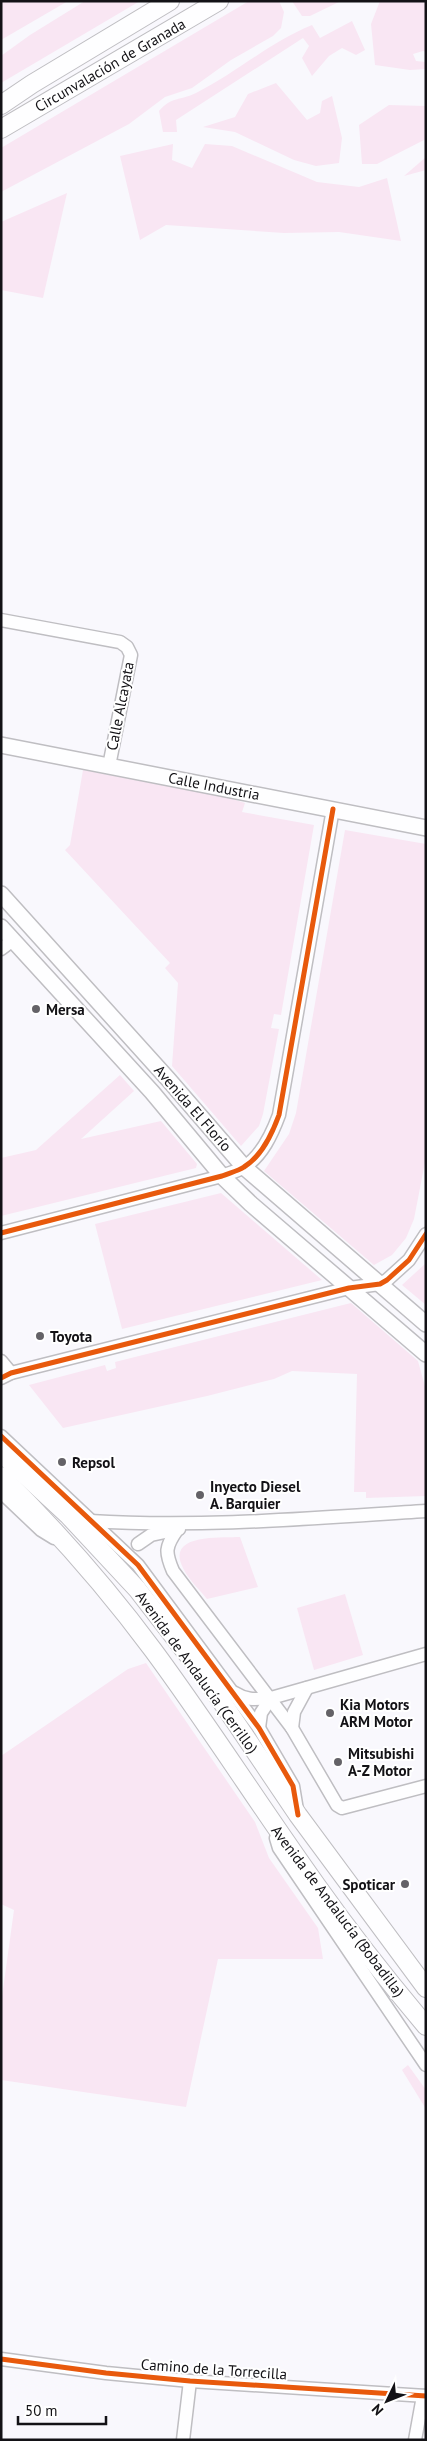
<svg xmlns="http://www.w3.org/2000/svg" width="427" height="2441" font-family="'PT Sans',sans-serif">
<rect width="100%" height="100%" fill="#f9f8fd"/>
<g fill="#f9e6f3">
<polygon points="1,1 68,1 1,40"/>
<polygon points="85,1 140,1 1,83 1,56 30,35"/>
<polygon points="249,1 279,1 284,12 281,28 273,36 231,60 192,88 165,97 129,124 1,192 1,148"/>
<polygon points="292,1 341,1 310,16 302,16"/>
<polygon points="380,1 426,1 426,52 423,51 413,54 416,61 426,62 426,69 410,70 375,65 371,24"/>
<path d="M 352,21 L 365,50 L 356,55 L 342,48 L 329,56 L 312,76 L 302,58 L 309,46 L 303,38 L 176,120 L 177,132 L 163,132 L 159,111 C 172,96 180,101 196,93 C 236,73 270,42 312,25 L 320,38 Z"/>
<polygon points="276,83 307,120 320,113 322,101 332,96 342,138 339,163 316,166 294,160 235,132 203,127 235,117 248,94"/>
<polygon points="389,105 426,106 426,139 377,164 362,164 359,125"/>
<polygon points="173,144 172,160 192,168 205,144 232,146 317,182 359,187 387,178 401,241 339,232 284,233 166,225 140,240 120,156"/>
<polygon points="426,157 426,170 404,176"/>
<polygon points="67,193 43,298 1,290 1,222"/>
<polygon points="83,770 229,798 245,803 242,812 314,825 281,1015 274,1014 271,1028 279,1029 263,1114 259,1126 241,1146 172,1066 178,983 165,968 170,963 65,850 70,845"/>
<polygon points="345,830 426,844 426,1157 414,1219 406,1238 392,1255 374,1265 264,1171 289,1134 296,1113"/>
<polygon points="120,1075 134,1091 81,1139 161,1121 197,1164 196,1168 1,1216 1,1158 36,1150"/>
<polygon points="221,1193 322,1280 122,1329 95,1224"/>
<polygon points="426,1263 426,1305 402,1285"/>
<polygon points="351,1303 418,1361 426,1390 426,1496 366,1498 366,1492 354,1492 357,1374 292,1371 274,1379 207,1396 63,1428 29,1385 105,1365 107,1371 116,1368 115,1362"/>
<path d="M 240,1537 L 258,1587 L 207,1599 C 199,1589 188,1579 183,1568 C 165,1533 222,1538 240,1537 Z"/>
<polygon points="345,1594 363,1655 314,1670 297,1608"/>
<polygon points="146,1663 255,1822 269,1858 318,1928 323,1959 218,1959 186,2107 1,2080 1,2004 14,1910 1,1904 1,1756 128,1669"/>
<polygon points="408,2065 426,2090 426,2109 402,2070"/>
</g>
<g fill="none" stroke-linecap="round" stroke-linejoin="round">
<g stroke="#bfbec2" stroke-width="15">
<g id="minor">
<polyline points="1,620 120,642 127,647 131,655 109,766"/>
<polyline points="1,949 13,940"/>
<path d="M 1,1233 L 222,1176 C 229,1173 238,1171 244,1167 C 262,1156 272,1134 279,1115 L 333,809"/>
<polyline points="1,1361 11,1373"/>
<polyline points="1,1378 11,1373 349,1288 380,1284 387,1280 409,1260 426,1234"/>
<polyline points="1,1436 138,1565 259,1728 293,1786 297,1810"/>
<polyline points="1,1492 41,1530 54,1538"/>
<path d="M 90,1521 C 202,1528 314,1518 426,1511"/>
<path d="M 177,1530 C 165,1547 165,1552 173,1571 L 292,1728 L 337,1805 L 342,1808 L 426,1786"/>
<polyline points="138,1544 151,1535 179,1529"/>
<path d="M 235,1693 C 247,1701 257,1699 271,1698 L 426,1654"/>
<polyline points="259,1728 261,1713 271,1698"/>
<polyline points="292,1728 294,1712 307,1688"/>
<polyline points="276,1838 279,1848 426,2065"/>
<polyline points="1,2359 106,2373 190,2381 426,2396"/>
<polyline points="183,2440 190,2381"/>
<polyline points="415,2440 423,2396"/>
</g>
</g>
<g stroke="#bfbec2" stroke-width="18">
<g id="major">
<polyline points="1,745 426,828"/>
<polyline points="1,894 168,1079 244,1167 426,1324"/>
<polyline points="1,927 152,1092 222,1176 251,1204 426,1354"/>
</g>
</g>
<g stroke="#bfbec2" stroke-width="20">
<g id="highway">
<polyline points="1,105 32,84 170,1"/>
<polyline points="1,129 219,1"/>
<polyline points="1,1453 69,1516 137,1589 205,1677 298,1815 426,1988"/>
<path d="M 1,1476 C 56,1530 107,1588 153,1650 C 210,1727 261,1808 317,1886 C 351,1934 388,1981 426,2026"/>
</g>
</g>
<use href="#minor" stroke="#fefeff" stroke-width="12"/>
<use href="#major" stroke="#fefeff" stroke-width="15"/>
<use href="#highway" stroke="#fefeff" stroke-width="18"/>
<g stroke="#fff" stroke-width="8">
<g id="cycleway">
<path d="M 1,1233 L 222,1176 C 229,1173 238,1171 244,1167 C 262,1156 272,1134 279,1115 L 333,809"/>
<polyline points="1,1378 11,1373 349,1288 380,1284 387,1280 409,1260 426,1234"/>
<polyline points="1,1436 138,1565 259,1728 293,1786 298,1815"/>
<polyline points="1,2359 106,2373 190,2381 426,2396"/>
</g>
</g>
<use href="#cycleway" stroke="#e8590c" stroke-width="5"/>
</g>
<g fill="#646267" stroke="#fff" stroke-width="2">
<circle cx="36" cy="1009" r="5"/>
<circle cx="40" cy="1336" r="5"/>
<circle cx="62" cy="1462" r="5"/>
<circle cx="200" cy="1495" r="5"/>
<circle cx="330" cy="1713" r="5"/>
<circle cx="338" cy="1762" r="5"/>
<circle cx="405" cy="1884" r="5"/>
</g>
<g text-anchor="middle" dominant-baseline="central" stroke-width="4" stroke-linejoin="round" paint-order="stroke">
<g font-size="15" fill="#131216" stroke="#fff">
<text transform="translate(110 65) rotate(-30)">Circunvalación de Granada</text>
<text transform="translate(120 706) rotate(-79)">Calle Alcayata</text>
<text transform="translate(214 786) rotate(11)">Calle Industria</text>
<text transform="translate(193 1108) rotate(49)">Avenida El Florío</text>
<text transform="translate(197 1672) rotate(54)">Avenida de Andalucía (Cerrillo)</text>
<text transform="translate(338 1911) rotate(53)">Avenida de Andalucía (Bobadilla)</text>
<text transform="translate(214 2369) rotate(4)">Camino de la Torrecilla</text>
</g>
<g font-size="15" font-weight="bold" fill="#131216" stroke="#fff" text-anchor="start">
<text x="46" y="1009">Mersa</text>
<text x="50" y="1336">Toyota</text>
<text x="72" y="1462">Repsol</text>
<text x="210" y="1486">Inyecto Diesel<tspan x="210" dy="17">A. Barquier</tspan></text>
<text x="340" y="1704">Kia Motors<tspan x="340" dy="17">ARM Motor</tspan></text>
<text x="348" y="1753">Mitsubishi<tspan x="348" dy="17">A-Z Motor</tspan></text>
<text x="395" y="1884" text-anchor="end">Spoticar</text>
</g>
</g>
<rect width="427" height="2441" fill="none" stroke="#131216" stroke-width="5"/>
<g transform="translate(387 2401) rotate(227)" stroke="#ffffff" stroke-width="4" paint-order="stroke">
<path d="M0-4L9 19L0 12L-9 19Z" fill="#131216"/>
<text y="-8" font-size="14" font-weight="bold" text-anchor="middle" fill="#131216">N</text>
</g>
<path d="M18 2416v8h88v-8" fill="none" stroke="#131216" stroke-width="2.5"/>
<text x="25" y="2416" font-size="15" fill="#131216" stroke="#ffffff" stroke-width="4" paint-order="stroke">50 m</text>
</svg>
